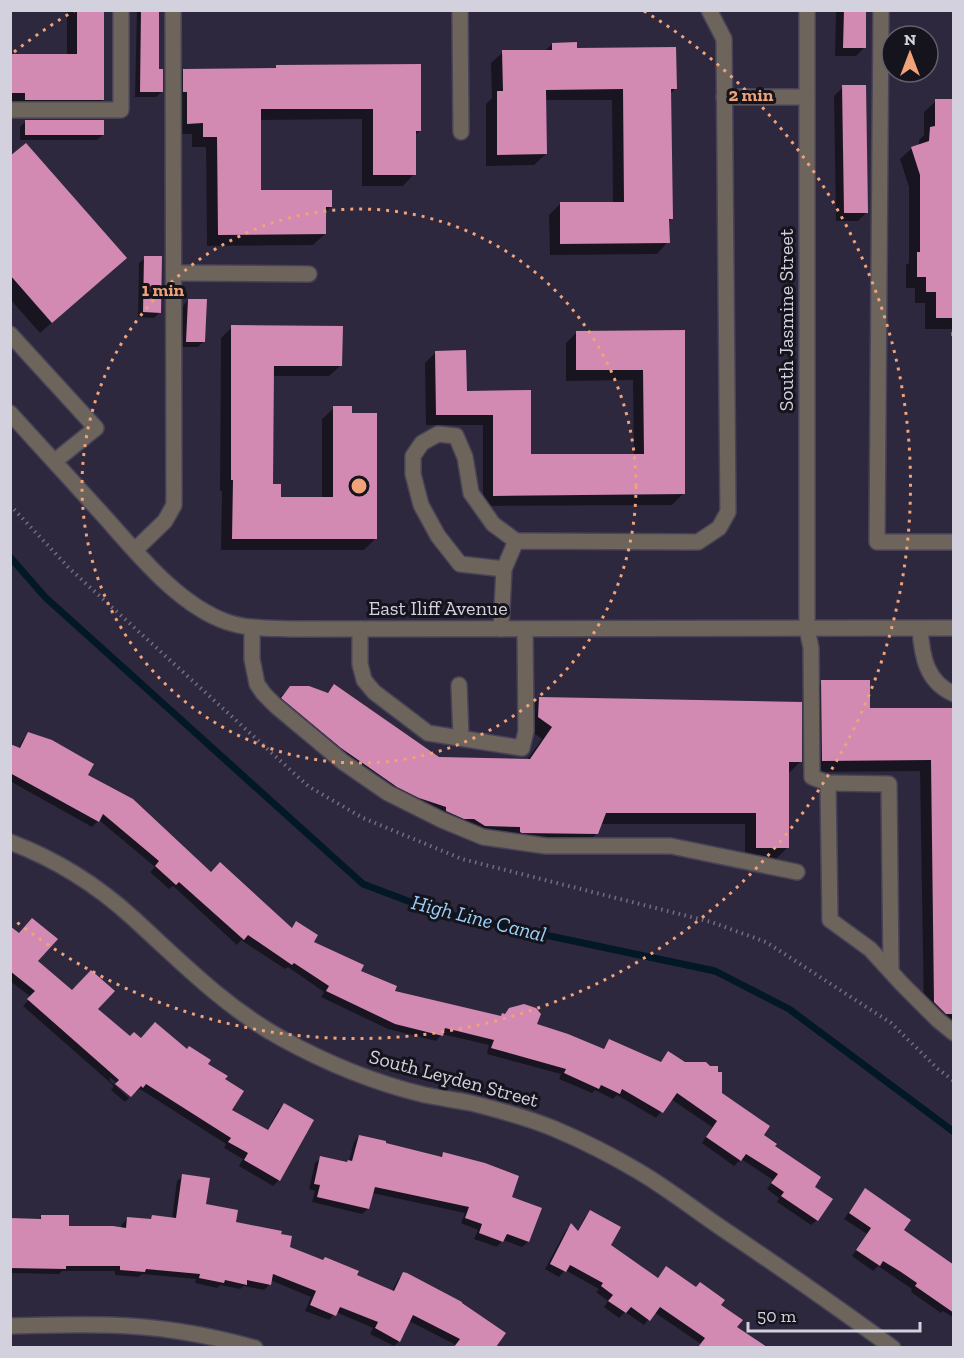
<svg xmlns="http://www.w3.org/2000/svg" width="964" height="1358" font-family="'Zilla Slab',serif">
<rect width="100%" height="100%" fill="#2e283e"/>
<g fill="#0007">
<polygon points="67,10 103,10 103,100 92,110 10,103 10,55 67,55"/>
<polygon points="137,10 158,10 158,71 162,92 156,97 135,97"/>
<polygon points="836,10 865,10 864,48 856,56 835,56"/>
<polygon points="552,44 576,50 675,89 670,94 671,219 668,222 668,242 657,254 550,255 549,215 560,204 613,203 612,100 545,100 546,154 534,165 486,166 486,104 492,98 491,63 503,52 545,51"/>
<polygon points="419,65 420,131 414,136 414,174 403,186 362,186 362,119 259,120 260,192 331,207 325,213 325,234 313,245 207,246 206,147 192,147 192,134 176,134 172,82 183,70 273,70 277,66"/>
<polygon points="843,87 867,212 858,221 836,221 834,96"/>
<polygon points="936,101 954,101 954,329 925,329 925,303 915,303 915,288 906,288 906,265 909,263 909,187 900,159 912,148 919,146 919,140 924,135 924,112"/>
<polygon points="26,121 103,135 97,140 20,140 20,127"/>
<polygon points="10,158 125,258 40,333 10,299"/>
<polygon points="145,258 160,312 154,318 138,317 139,263"/>
<polygon points="188,300 204,341 198,347 181,347 183,306"/>
<polygon points="232,327 341,365 329,376 272,376 272,485 279,499 322,499 322,419 334,408 375,539 364,550 221,550 222,491 220,491 221,338"/>
<polygon points="683,331 683,494 672,505 483,506 483,425 426,425 425,363 435,353 466,393 530,391 530,456 634,456 633,380 566,381 566,343 577,332"/>
<polygon points="822,682 868,710 954,709 954,1025 924,1014 920,771 811,772 810,693"/>
<polygon points="334,686 438,758 527,760 542,739 528,729 528,710 539,698 801,761 789,773 787,773 787,848 776,859 745,859 745,824 600,824 597,833 585,845 509,843 407,809 278,699 290,687 326,694"/>
<polygon points="29,733 86,776 211,873 291,929 296,923 312,942 393,992 535,1025 602,1050 609,1041 660,1064 668,1053 720,1093 813,1187 817,1220 811,1225 777,1202 779,1198 767,1189 773,1180 741,1159 734,1166 702,1143 712,1127 671,1099 656,1118 617,1095 613,1099 595,1090 592,1093 559,1079 561,1074 487,1054 489,1045 442,1034 436,1041 388,1029 321,997 324,992 288,967 285,969 241,940 237,945 173,886 169,889 150,872 155,867 99,820 92,827 10,781 10,746 18,749 23,739"/>
<polygon points="10,928 36,961 130,1038 186,1051 206,1064 223,1079 230,1110 267,1131 278,1110 284,1105 279,1180 273,1186 239,1166 243,1159 224,1148 226,1144 140,1089 136,1092 135,1091 131,1095 111,1078 109,1080 129,1098 125,1102 111,1090 114,1086 23,1006 31,997 10,981"/>
<polygon points="359,1136 384,1144 439,1158 443,1154 510,1197 540,1209 528,1242 522,1247 503,1240 497,1247 474,1239 478,1230 461,1223 465,1213 372,1193 368,1209 362,1214 312,1202 315,1191 309,1189 315,1163 321,1158 346,1164 349,1161 354,1142"/>
<polygon points="183,1176 204,1205 234,1223 288,1248 392,1291 398,1279 403,1274 496,1348 454,1348 456,1345 409,1321 399,1341 394,1346 370,1334 373,1328 336,1312 329,1320 305,1311 311,1297 270,1280 269,1285 264,1290 244,1286 240,1289 220,1285 217,1288 195,1283 196,1279 142,1274 138,1277 115,1275 115,1271 62,1271 59,1274 10,1273 10,1220 38,1220 42,1216 67,1228 121,1229 122,1224 127,1219 149,1221 152,1217 172,1219 177,1181"/>
<polygon points="865,1190 902,1230 954,1266 954,1318 943,1311 941,1313 911,1292 912,1289 878,1266 873,1271 852,1256 867,1234 844,1219 860,1196"/>
<polygon points="590,1212 609,1245 657,1279 666,1268 719,1305 735,1328 752,1339 747,1348 698,1348 701,1344 654,1312 644,1325 625,1312 619,1318 604,1307 608,1301 596,1292 599,1289 565,1270 559,1277 545,1269 566,1230 571,1225 577,1232 585,1217"/>
</g>
<g fill="none" stroke-linecap="round" stroke-linejoin="round">
<polyline stroke="#031827" stroke-width="7" points="10,557 45,597 363,884 437,912 715,971 789,1009 954,1132"/>
</g>
<g fill="#d289b2">
<polygon points="77,10 104,10 104,100 25,100 25,93 10,93 10,54 77,54"/>
<polygon points="141,10 159,10 159,69 163,69 163,92 140,92"/>
<polygon points="844,10 866,10 866,48 843,48"/>
<polygon points="577,42 577,48 676,47 677,89 671,89 673,219 669,219 670,243 560,244 560,202 624,202 623,89 546,90 547,154 497,155 497,91 503,91 502,50 552,50 552,43"/>
<polygon points="421,64 421,131 416,131 416,175 373,175 373,109 261,109 261,190 332,190 332,207 326,207 326,234 218,235 217,137 203,137 203,123 187,124 187,92 183,92 183,69 276,68 276,65"/>
<polygon points="842,85 866,85 868,213 844,213"/>
<polygon points="935,99 954,99 954,318 936,318 936,292 926,292 926,277 917,277 917,252 920,252 920,175 911,147 929,141 930,127 935,126"/>
<rect x="25" y="120" width="79" height="15"/>
<polygon points="26,143 127,258 52,323 10,275 10,156"/>
<polygon points="144,256 162,256 161,313 143,312"/>
<polygon points="188,299 207,299 205,342 186,342"/>
<polygon points="231,325 343,326 342,366 274,366 273,484 281,484 281,497 333,497 333,406 352,406 352,413 377,413 377,539 232,539 233,480 231,480"/>
<polygon points="685,330 685,494 493,496 493,415 436,415 435,351 466,350 467,391 531,390 531,454 644,454 643,370 576,370 576,331"/>
<polygon points="821,680 870,680 870,708 954,708 954,1014 946,1014 934,1002 931,760 822,761"/>
<polygon points="334,684 439,757 530,759 552,727 538,717 539,697 802,702 802,762 789,762 789,848 756,848 756,813 606,813 598,834 522,833 520,832 520,827 485,826 474,819 464,819 446,811 446,807 419,798 397,787 341,748 281,698 290,686 309,686 328,693"/>
<polygon points="28,732 52,740 94,764 88,775 133,799 211,872 220,862 292,928 296,921 318,935 314,942 364,965 361,971 397,986 395,991 501,1016 502,1013 505,1014 509,1008 524,1004 536,1008 541,1014 537,1024 568,1034 604,1049 609,1039 661,1062 668,1051 685,1062 706,1062 710,1066 718,1066 718,1072 722,1072 722,1093 770,1126 764,1135 777,1144 775,1146 821,1177 815,1187 833,1199 818,1221 781,1196 784,1192 771,1183 778,1174 746,1154 741,1161 706,1137 717,1121 677,1093 663,1113 622,1089 620,1094 601,1085 599,1089 564,1073 566,1069 491,1048 494,1040 445,1028 443,1036 395,1024 326,991 329,986 294,963 292,965 248,935 244,940 179,882 176,885 155,866 159,861 103,814 99,822 10,773 10,744 20,748"/>
<polygon points="32,918 58,939 38,961 72,990 91,970 115,991 98,1009 130,1036 134,1032 141,1038 155,1022 187,1049 189,1046 211,1060 208,1064 228,1076 225,1079 244,1091 232,1110 268,1130 284,1103 314,1120 280,1181 244,1160 248,1153 228,1142 231,1138 146,1084 143,1088 141,1086 131,1097 115,1084 119,1080 27,999 35,991 10,971 10,926 19,933"/>
<polygon points="359,1135 386,1141 386,1143 442,1157 443,1152 485,1163 519,1176 512,1197 542,1208 529,1242 507,1234 503,1242 479,1233 482,1224 465,1218 469,1207 375,1187 369,1209 317,1197 320,1185 314,1184 320,1156 347,1162 348,1160 352,1161"/>
<polygon points="182,1174 210,1178 206,1204 238,1210 236,1222 282,1231 281,1234 292,1236 290,1247 323,1260 325,1257 359,1271 357,1275 394,1291 403,1272 407,1273 462,1302 462,1303 506,1333 496,1347 454,1347 460,1339 413,1315 400,1342 375,1328 378,1322 340,1307 336,1316 310,1305 316,1291 273,1274 271,1285 247,1280 247,1285 225,1280 224,1283 199,1278 200,1274 146,1269 145,1272 120,1270 120,1266 66,1266 66,1269 10,1268 10,1218 41,1219 41,1215 69,1215 69,1226 113,1226 126,1228 127,1217 151,1219 152,1215 176,1218"/>
<polygon points="865,1188 911,1220 904,1230 954,1265 954,1313 915,1286 917,1283 901,1272 883,1261 880,1266 856,1250 871,1228 849,1213"/>
<polygon points="590,1210 621,1227 611,1245 658,1278 666,1266 696,1287 700,1282 725,1300 721,1305 743,1320 737,1327 767,1347 698,1347 705,1338 660,1307 650,1321 631,1307 626,1313 608,1301 613,1295 601,1286 603,1283 570,1265 566,1272 550,1264 571,1223 578,1231"/>
</g>
<g fill="none" stroke-linecap="round" stroke-linejoin="round">
<g stroke="#494358" stroke-width="18">
<g id="minor">
<polyline points="460,10 461,132"/>
<polyline points="807,10 807,629 811,648 812,777 828,783 830,920 870,949 902,984 938,1020 954,1033"/>
<polyline points="881,10 877,542 954,542"/>
<polyline points="724,97 807,97"/>
<polyline points="10,110 121,110 121,10"/>
<polyline points="174,273 309,274"/>
<polyline points="10,334 96,428 55,461"/>
<path d="M 10,413 C 41,447 72,481 103,515 C 137,553 178,605 227,622 C 247,629 270,628 291,629 L 954,628"/>
<polyline points="135,550 165,521 174,505 173,10"/>
<polyline points="504,569 460,564 438,536 421,505 413,474 413,456 422,443 438,434 456,436 465,457 471,493 493,524 516,541"/>
<polyline points="252,627 252,659 257,684 264,694 276,706 343,762 388,793 442,820 483,837 546,846 671,846 797,872"/>
<polyline points="360,629 360,664 364,680 374,692 428,733 522,748 526,731 525,629"/>
<polyline points="501,629 504,569 516,541 698,542 719,528 728,512 724,39 709,10"/>
<path d="M 920,629 C 922,656 926,682 954,694"/>
<polyline points="459,685 461,738"/>
<polyline points="828,783 889,784 891,972"/>
<path d="M 10,842 C 55,859 98,886 133,918 C 180,961 225,1007 281,1038 C 326,1063 375,1083 425,1095 C 440,1098 456,1100 471,1103 C 499,1110 528,1118 555,1129 C 583,1141 611,1155 638,1171 C 667,1188 695,1210 723,1229 C 781,1268 837,1307 893,1348"/>
<path d="M 10,1326 C 43,1325 76,1324 108,1325 C 157,1326 209,1335 255,1348"/>
</g>
</g>
<g stroke="#726e80" stroke-width="4" stroke-dasharray="1.5 4.5" stroke-linecap="butt">
<polyline points="951,334 954,334"/>
<polyline points="10,505 70,569 308,786 363,818 462,859 711,922 766,942 891,1023 938,1069 954,1081"/>
</g>
<use href="#minor" stroke="#6d645b" stroke-width="15"/>
</g>
<g fill="none" stroke="#f0a279" stroke-width="3" stroke-dasharray="3 6">
<circle cx="359" cy="486" r="277"/>
<path d="M14 52A554 554 0 0 1 74 11M644 11A554 554 0 1 1 14 920"/>
</g>
<g text-anchor="middle" dominant-baseline="central" stroke-width="6" stroke-linejoin="round" paint-order="stroke">
<g font-size="20" fill="#d4d1df" stroke="#15131c">
<text transform="translate(786 320) rotate(-90)">South Jasmine Street</text>
<text x="438" y="608">East Iliff Avenue</text>
<text transform="translate(454 1078) rotate(15)">South Leyden Street</text>
</g>
<g font-size="21" font-style="italic" fill="#9cd1fa" stroke="#15131c">
<text transform="translate(479 918) rotate(14)">High Line Canal</text>
</g>
</g>
<circle cx="359" cy="486" r="9" fill="#f0a279" stroke="#15131c" stroke-width="3"/>
<g font-size="18" text-anchor="middle" font-weight="bold" fill="#f0a279" stroke="#15131c" stroke-width="6" stroke-linejoin="round" paint-order="stroke">
<text x="751" y="101">2 min</text>
<text x="163" y="296">1 min</text>
</g>
<rect width="964" height="1358" fill="none" stroke="#d4d1df" stroke-width="24"/>
<g transform="translate(910 54)"><circle r="28" fill="#15131c" stroke="#615f6a" stroke-width="1.5"/>
<path d="M0-4.5L10 22L0 15L-10 22Z" fill="#f0a279"/>
<text y="-9" font-size="16" font-weight="bold" text-anchor="middle" fill="#d4d1df">N</text>
</g>
<path d="M748 1322v9h172v-9" fill="none" stroke="#d4d1df" stroke-width="3"/>
<text x="757" y="1322" font-size="18" fill="#d4d1df" stroke="#15131c" stroke-width="4.5" paint-order="stroke">50 m</text>
</svg>
